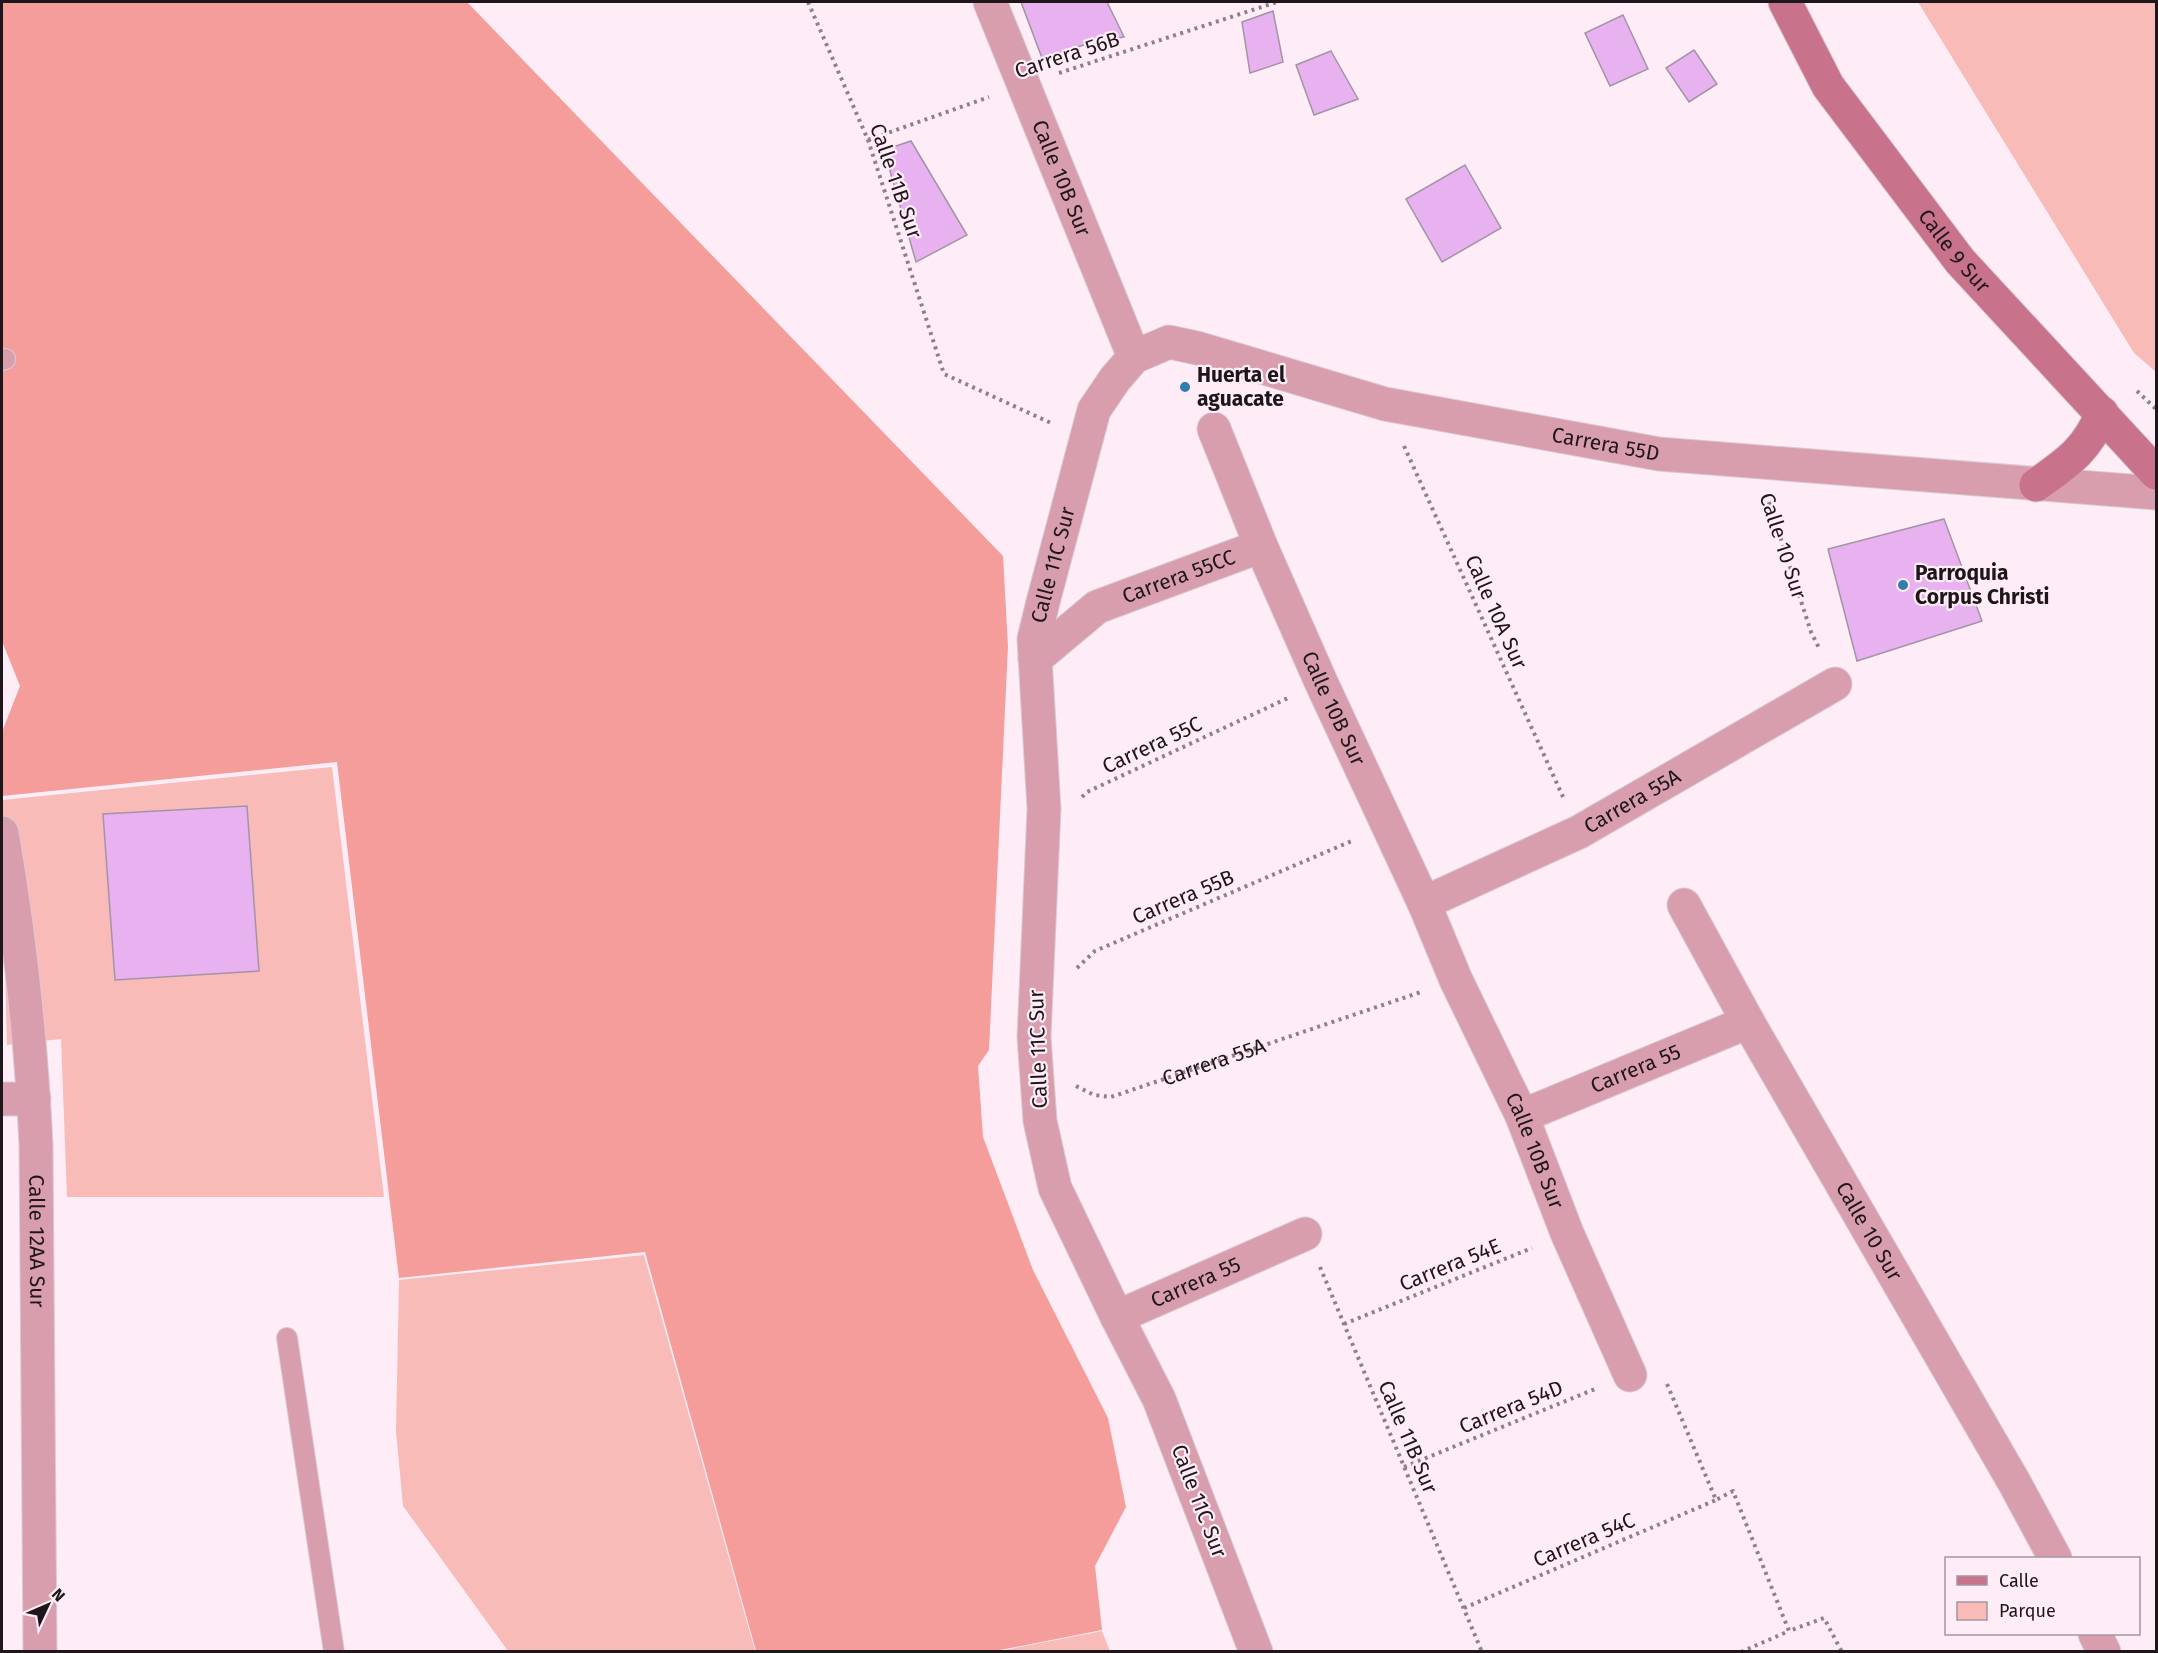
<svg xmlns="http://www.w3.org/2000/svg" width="2158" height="1653" font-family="'Fira Sans',sans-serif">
<rect width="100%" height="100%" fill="#feedf7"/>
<g fill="#f8bbb8">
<polygon points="1918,2 2156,2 2156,372 2134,353"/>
<polygon points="332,767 384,1197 67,1197 61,1039 7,1045 5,971 2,956 2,800"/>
<polygon points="644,1255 755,1651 508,1651 403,1506 396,1431 399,1280"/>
<polygon points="1102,1631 1110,1651 1000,1651"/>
</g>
<polygon fill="#f49d9a" points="2,2 467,2 1003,556 1008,646 989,1050 978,1066 983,1137 1033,1270 1108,1418 1126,1507 1095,1566 1102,1630 995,1651 756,1651 645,1252 399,1278 337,762 2,796 2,732 20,686 2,641"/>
<g fill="#e8b1ef" stroke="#a394a5" stroke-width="1.5">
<polygon points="1021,2 1107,2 1124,37 1084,45 1042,58"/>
<polygon points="1273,11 1283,62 1250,73 1242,22"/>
<polygon points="1623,15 1648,69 1610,86 1585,33"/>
<polygon points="1694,50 1717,84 1689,102 1666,68"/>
<polygon points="1331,51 1358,99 1314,115 1296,65"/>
<polygon points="911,141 967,235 916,262 884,150"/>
<polygon points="1465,165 1501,228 1442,262 1406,199"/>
<polygon points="1944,519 1982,621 1857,661 1828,549"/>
<polygon points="247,806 259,971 115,980 103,814"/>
</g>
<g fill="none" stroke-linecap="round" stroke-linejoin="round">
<g stroke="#dacbd4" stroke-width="22">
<g id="lane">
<polyline points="2,360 5,359"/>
<polyline points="287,1338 334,1652"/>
</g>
</g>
<g stroke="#dacbd4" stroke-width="35">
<g id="street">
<path id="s2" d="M 990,2 L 1134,357"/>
<path id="s3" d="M 1214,429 L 1261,546 L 1321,682 L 1424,903 L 1456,980 L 1522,1116 L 1567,1233 L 1630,1375"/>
<path id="s4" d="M 1035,659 L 1097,607 L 1261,546"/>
<path id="s5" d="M 2,833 C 20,936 31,1040 36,1145 L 40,1652"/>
<path id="s6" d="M 1424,903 L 1579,832 L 1835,684"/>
<path id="s7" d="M 1684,905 L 1748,1022 L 2014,1482 L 2055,1558"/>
<polyline points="2,1099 34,1099"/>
<path id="s8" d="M 1522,1116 L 1748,1022"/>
<path id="s9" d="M 1117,1317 L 1305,1234"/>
<polyline points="2095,1634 2104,1652"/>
<path id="s10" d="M 1256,1652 L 1159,1399 L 1117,1317 L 1055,1188 L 1040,1121 L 1034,1037 L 1044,809 L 1034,639 L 1043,602 L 1094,410 L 1115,379 L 1134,357 L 1169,342 L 1197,348 L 1385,404 L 1659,454 L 2156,493"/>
</g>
</g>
<g stroke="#dacbd4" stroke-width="35">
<g id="secondary">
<path id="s11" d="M 1785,2 L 1828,86 L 1960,261 L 2156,473"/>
<path d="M 2036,485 C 2068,462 2087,450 2102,413"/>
</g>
</g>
<g stroke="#8e8189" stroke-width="4" stroke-dasharray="3 4.5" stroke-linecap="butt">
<polyline points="808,2 868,140 944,374 1051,423"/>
<polyline points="1059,73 1277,2"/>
<polyline points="868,140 989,97"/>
<polyline points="2137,391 2156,409"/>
<polyline points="1404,446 1563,797"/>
<polyline points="1769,502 1811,632 1820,650"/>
<polyline points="1082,797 1087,792 1288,698"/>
<polyline points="1077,968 1095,951 1354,840"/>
<path id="s1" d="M 1076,1086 L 1094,1095 L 1111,1097 L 1421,992"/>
<polyline points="1320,1267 1482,1652"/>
<polyline points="1344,1324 1532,1248"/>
<polyline points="1667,1384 1716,1500 1733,1491 1789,1631 1824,1618 1842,1652"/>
<polyline points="1404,1467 1595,1389"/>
<polyline points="1464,1608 1716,1500"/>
<polyline points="1741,1652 1789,1631"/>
</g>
<use href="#lane" stroke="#d99ead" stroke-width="20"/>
<use href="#street" stroke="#d99ead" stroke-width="33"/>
<use href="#secondary" stroke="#c8728b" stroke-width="33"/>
</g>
<g fill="#337cb0" stroke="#feedf7" stroke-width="2">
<circle cx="1185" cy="387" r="6"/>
<circle cx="1903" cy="585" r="6"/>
</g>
<g text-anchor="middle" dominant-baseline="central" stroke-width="4.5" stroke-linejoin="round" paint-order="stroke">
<g font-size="21" fill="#1e161b" stroke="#feedf7">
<text transform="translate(1067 55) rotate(-18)">Carrera 56B</text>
<text stroke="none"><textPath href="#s2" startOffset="190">Calle 10B Sur</textPath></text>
<text transform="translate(896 181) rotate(71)">Calle 11B Sur</text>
<text stroke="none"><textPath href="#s11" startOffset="302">Calle 9 Sur</textPath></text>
<text stroke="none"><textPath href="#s10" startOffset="1848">Carrera 55D</textPath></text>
<text transform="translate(1783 546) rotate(72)">Calle 10 Sur</text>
<text stroke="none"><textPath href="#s10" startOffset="1134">Calle 11C Sur</textPath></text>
<text stroke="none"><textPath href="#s4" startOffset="168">Carrera 55CC</textPath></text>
<text transform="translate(1496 612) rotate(66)">Calle 10A Sur</text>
<text stroke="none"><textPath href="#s3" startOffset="304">Calle 10B Sur</textPath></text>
<text transform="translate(1152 745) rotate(-25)">Carrera 55C</text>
<text stroke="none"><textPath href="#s6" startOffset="232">Carrera 55A</textPath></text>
<text transform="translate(1183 897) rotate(-23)">Carrera 55B</text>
<text transform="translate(1038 1049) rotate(-92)">Calle 11C Sur</text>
<text stroke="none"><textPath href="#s1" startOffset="146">Carrera 55A</textPath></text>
<text stroke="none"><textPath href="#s8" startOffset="123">Carrera 55</textPath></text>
<text stroke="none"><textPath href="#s3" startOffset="790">Calle 10B Sur</textPath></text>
<text stroke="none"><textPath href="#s7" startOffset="375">Calle 10 Sur</textPath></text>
<text stroke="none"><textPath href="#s5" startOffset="410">Calle 12AA Sur</textPath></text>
<text transform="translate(1450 1265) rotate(-22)">Carrera 54E</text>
<text stroke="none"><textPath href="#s9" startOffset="86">Carrera 55</textPath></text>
<text transform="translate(1511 1407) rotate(-22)">Carrera 54D</text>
<text transform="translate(1408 1437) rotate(67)">Calle 11B Sur</text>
<text transform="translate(1199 1501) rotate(69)">Calle 11C Sur</text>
<text transform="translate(1584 1540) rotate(-23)">Carrera 54C</text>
</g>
<g font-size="21" font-weight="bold" fill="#1e161b" stroke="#feedf7" text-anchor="start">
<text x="1197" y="375">Huerta el<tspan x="1197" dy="24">aguacate</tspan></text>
<text x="1915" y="573">Parroquia<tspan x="1915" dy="24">Corpus Christi</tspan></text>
</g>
</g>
<rect width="2158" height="1653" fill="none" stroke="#1e161b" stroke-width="6"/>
<rect x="1945" y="1557" width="195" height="78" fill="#feedf7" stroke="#a4979f" stroke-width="1.5"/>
<rect x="1957" y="1576" width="30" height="9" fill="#c8728b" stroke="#a4979f" stroke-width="1.5"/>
<text x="1999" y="1587" font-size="18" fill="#1e161b">Calle</text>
<rect x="1957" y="1602" width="30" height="18" fill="#f8bbb8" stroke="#a4979f" stroke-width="1.5"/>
<text x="1999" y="1617" font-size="18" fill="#1e161b">Parque</text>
<g transform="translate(48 1605) rotate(46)" stroke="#feedf7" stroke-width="4.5" paint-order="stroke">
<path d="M0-4.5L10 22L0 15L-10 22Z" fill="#1e161b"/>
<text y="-9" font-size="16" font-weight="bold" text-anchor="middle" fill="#1e161b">N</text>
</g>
</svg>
